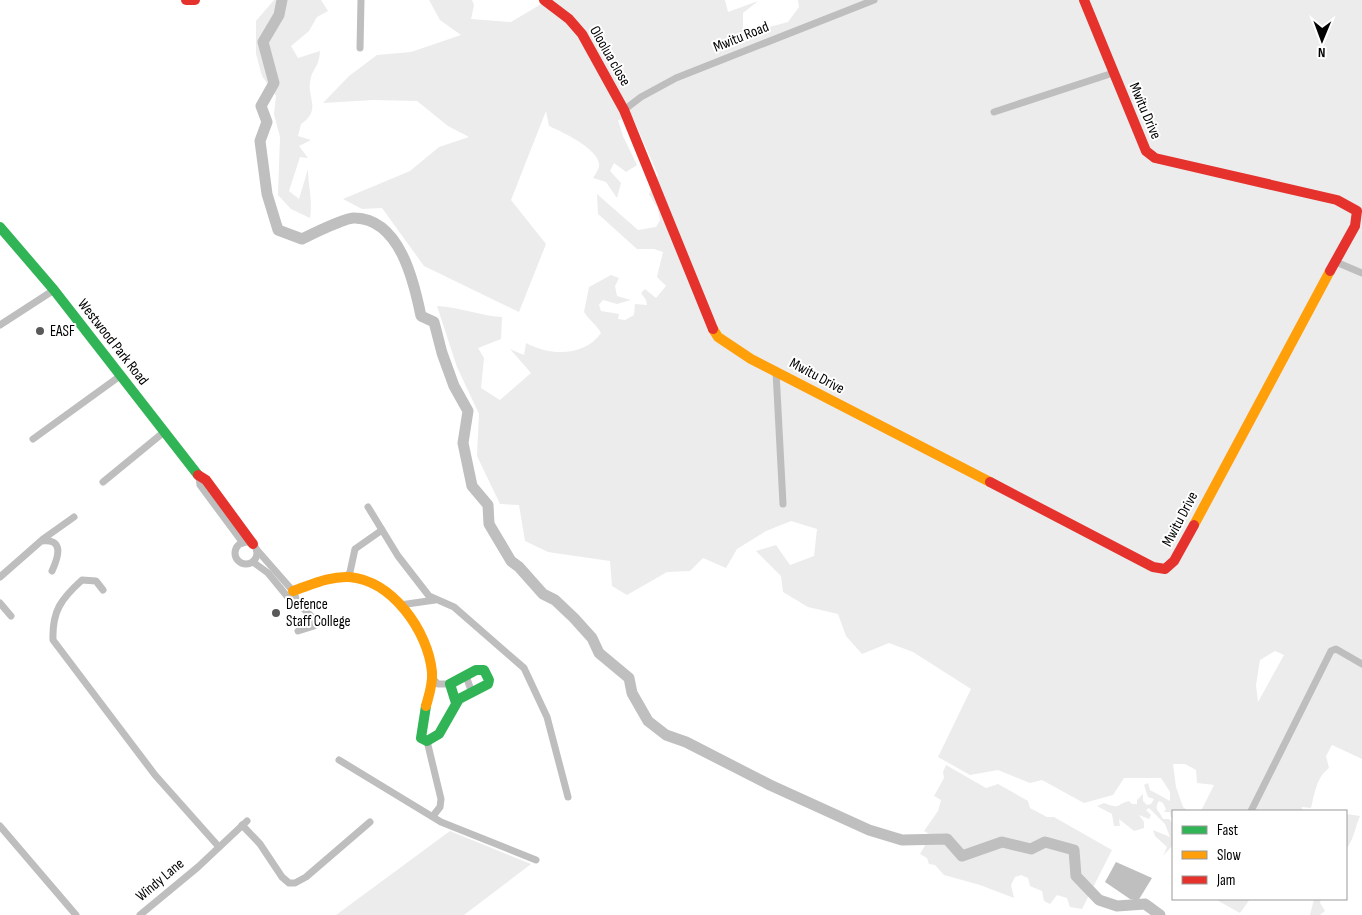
<svg xmlns="http://www.w3.org/2000/svg" width="1362" height="915" font-family="'Sofia Sans Condensed',sans-serif">
<rect width="100%" height="100%" fill="#fff"/>
<g fill="#ececec" fill-rule="evenodd">
<path d="M 274,0 L 321,0 L 328,11 L 317,17 L 309,31 L 291,46 L 298,58 L 320,51 C 319,66 315,66 311,77 C 305,97 323,109 301,124 L 298,136 L 311,140 L 299,146 L 308,158 L 300,157 L 289,191 L 299,199 L 308,169 C 308,186 313,201 310,218 L 291,209 L 278,195 L 280,137 L 274,114 L 276,96 L 262,76 L 256,54 L 256,21 Z"/>
<path d="M 429,0 L 472,0 L 474,5 L 471,19 L 511,22 L 548,0 L 725,0 L 728,12 L 758,1 L 743,13 L 743,34 L 788,22 L 799,7 L 798,0 L 1362,0 L 1362,759 L 1332,745 L 1326,756 L 1329,768 C 1316,778 1315,793 1311,808 L 1302,807 L 1302,811 L 1201,811 L 1214,785 L 1197,783 L 1196,770 L 1185,764 L 1173,764 L 1176,787 L 1183,807 L 1188,811 L 1173,811 L 1173,818 L 1171,818 L 1170,812 L 1164,812 L 1166,809 L 1163,803 L 1159,801 C 1153,810 1160,811 1163,819 L 1169,819 L 1173,824 L 1173,848 L 1171,847 L 1163,856 L 1167,847 L 1155,836 L 1153,830 L 1170,837 L 1165,824 L 1149,808 L 1146,810 L 1151,815 L 1149,819 L 1139,815 L 1144,822 L 1144,828 L 1134,831 L 1119,819 L 1120,826 L 1114,826 L 1112,814 L 1097,806 L 1104,803 C 1122,810 1116,804 1129,801 L 1132,804 L 1137,804 L 1137,800 L 1143,794 L 1143,801 L 1147,805 L 1151,804 L 1154,799 L 1148,797 L 1144,785 L 1148,783 L 1150,790 L 1170,801 L 1170,792 L 1161,778 L 1124,778 L 1113,795 L 1084,803 L 1042,780 L 1030,783 L 998,770 L 970,775 L 938,757 L 971,689 L 913,652 L 889,643 L 862,654 L 846,636 L 838,614 L 808,607 L 783,592 L 781,576 L 756,551 L 776,545 L 790,565 L 814,556 L 817,529 L 791,521 L 766,531 L 737,549 L 726,568 L 703,558 L 690,571 L 667,572 L 627,595 L 612,586 L 610,561 L 548,552 L 525,541 L 519,505 L 500,504 L 477,456 L 479,414 L 457,367 L 437,306 C 460,307 480,316 502,317 L 501,339 L 478,348 L 484,358 L 481,388 L 500,400 L 531,373 L 510,349 L 524,355 L 526,343 C 550,356 584,357 601,333 C 596,324 589,320 584,312 L 589,287 L 611,275 L 619,278 L 615,286 L 617,296 L 631,300 L 617,304 L 603,300 L 599,305 L 601,311 L 619,314 L 618,319 L 625,320 L 634,315 L 635,304 L 647,305 L 646,300 L 641,293 L 645,289 L 656,298 L 666,286 L 657,277 L 663,252 L 654,249 L 637,249 L 598,214 L 597,194 L 638,230 L 656,227 L 660,220 L 658,209 L 649,194 L 658,175 L 633,118 L 618,120 L 623,136 L 637,165 L 626,172 L 614,163 L 610,171 L 621,183 L 617,198 L 606,182 L 593,178 C 595,175 598,170 599,167 C 602,150 562,132 549,126 L 546,111 L 511,200 L 546,244 L 519,312 L 424,266 L 382,208 L 362,209 L 343,199 L 410,171 L 439,147 L 469,137 L 448,126 L 417,101 L 373,100 L 323,103 L 349,76 L 377,55 L 411,52 L 461,35 L 440,20 ZM 1275,651 L 1284,655 L 1258,702 L 1256,685 L 1260,660 Z"/>
<polygon points="946,765 986,788 998,784 1028,801 1030,808 1047,817 1054,817 1112,850 1082,909 1070,907 1067,898 1057,895 1050,904 1044,901 1042,891 1030,886 1028,878 1021,875 1015,877 1011,885 1014,898 980,885 944,875 935,865 929,864 927,858 920,854 931,835 924,831 938,811 941,800 934,796 944,778 943,772"/>
<path d="M 1346,814 L 1360,816 C 1355,827 1354,840 1346,849 Z"/>
<polygon points="450,831 531,864 464,915 336,915"/>
<polygon points="1215,899 1250,899 1240,913"/>
<polygon points="1314,899 1321,899 1320,903 1325,911 1320,915 1310,915"/>
</g>
<polygon fill="#bfbfbf" points="1116,862 1152,878 1138,901 1130,899 1105,882"/>
<g fill="none" stroke-linecap="round" stroke-linejoin="round">
<path stroke="#bfbfbf" stroke-width="11" d="M 282,0 L 279,15 L 263,42 L 274,83 L 261,106 L 267,122 L 260,141 L 267,194 L 278,230 L 302,239 C 312,234 347,217 355,218 C 400,219 414,282 421,316 L 434,322 L 442,353 L 454,386 L 468,411 L 463,443 L 472,486 L 488,505 L 489,524 L 511,561 L 519,567 L 543,594 L 555,600 L 574,618 L 592,638 L 599,653 L 629,678 L 632,693 L 648,721 L 666,735 L 686,742 L 770,785 L 869,830 L 902,840 L 947,839 L 962,856 L 1002,842 L 1031,849 L 1045,842 L 1074,850 L 1076,876 L 1099,900 L 1117,906 L 1145,904 L 1160,915"/>
<g stroke="#bebebe" stroke-width="7">
<polyline points="360,48 361,0"/>
<polyline points="624,110 641,97 676,78 874,0"/>
<polyline points="994,112 1113,73"/>
<polyline points="1336,262 1362,273"/>
<polyline points="0,325 54,290"/>
<polyline points="776,372 783,504"/>
<polyline points="33,439 120,376"/>
<polyline points="199,477 200,485 243,543"/>
<polyline points="103,482 164,432"/>
<polyline points="368,507 398,556 429,596 454,607 524,668 547,717 568,797"/>
<polyline points="43,539 74,517"/>
<circle cx="246" cy="553" r="11"/>
<polyline points="257,550 293,591 298,603"/>
<polyline points="253,562 268,573 291,601 298,603 315,620 314,626 298,631"/>
<polyline points="347,576 350,572 355,549 382,530"/>
<path d="M 0,577 L 41,541 C 64,538 59,556 52,571"/>
<path d="M 103,590 L 96,581 L 82,580 C 61,599 52,611 53,640 L 155,775 L 219,847"/>
<polyline points="0,603 11,616"/>
<polyline points="400,605 435,600"/>
<polyline points="466,676 471,690"/>
<polyline points="432,678 438,684 450,684"/>
<polyline points="427,741 441,799 440,807 433,816"/>
<polyline points="339,760 441,822 536,860"/>
<polyline points="1251,811 1331,651 1336,649 1362,664"/>
<polyline points="242,825 260,844 282,877 289,883 295,883 306,877 370,822"/>
<polyline points="0,826 76,915"/>
<polyline points="140,915 198,867 247,821"/>
</g>
<g stroke="#30b455" stroke-width="10">
<polyline points="0,227 54,290 198,475"/>
<polyline points="426,706 421,738 427,741 439,734 459,699 488,684 489,680 484,670 476,670 450,684 456,703"/>
</g>
<g stroke="#ff9f0a" stroke-width="10">
<polyline points="713,329 718,337 751,359 990,482"/>
<polyline points="1194,525 1330,271"/>
<path d="M 293,591 C 311,585 329,576 349,577 C 392,580 428,631 432,672 C 433,684 429,695 426,706"/>
</g>
<g stroke="#e5322d" stroke-width="10">
<polyline points="186,0 195,0"/>
<polyline points="544,0 569,19 582,34 624,110 713,329"/>
<polyline points="1084,0 1146,151 1155,158 1337,200 1357,211 1355,226 1330,271"/>
<polyline points="198,475 206,480 253,544"/>
<polyline points="990,482 1153,567 1165,569 1174,561 1194,525"/>
</g>
</g>
<g fill="#595959" stroke="#fff" stroke-width="2">
<circle cx="40" cy="331" r="5"/>
<circle cx="276" cy="613" r="5"/>
</g>
<g text-anchor="middle" dominant-baseline="central" stroke-width="4" stroke-linejoin="round" paint-order="stroke">
<g font-size="15" fill="#000" stroke="#fff">
<text transform="translate(741 37) rotate(-22)">Mwitu Road</text>
<text transform="translate(610 56) rotate(60)">Oloolua close</text>
<text transform="translate(1145 111) rotate(67)">Mwitu Drive</text>
<text transform="translate(113 342) rotate(52)">Westwood Park Road</text>
<text transform="translate(817 376) rotate(28)">Mwitu Drive</text>
<text transform="translate(1180 519) rotate(-62)">Mwitu Drive</text>
<text transform="translate(160 880) rotate(-40)">Windy Lane</text>
</g>
<g font-size="15" fill="#000" stroke="#fff" text-anchor="start">
<text x="50" y="331">EASF</text>
<text x="286" y="604">Defence<tspan x="286" dy="17">Staff College</tspan></text>
</g>
</g>
<rect x="1172" y="810" width="175" height="90" fill="#ffffff" stroke="#999999"/>
<rect x="1182" y="826" width="25" height="8" fill="#30b455" stroke="#999999"/>
<text x="1217" y="835" font-size="15" fill="#000000">Fast</text>
<rect x="1182" y="851" width="25" height="8" fill="#ff9f0a" stroke="#999999"/>
<text x="1217" y="860" font-size="15" fill="#000000">Slow</text>
<rect x="1182" y="876" width="25" height="8" fill="#e5322d" stroke="#999999"/>
<text x="1217" y="885" font-size="15" fill="#000000">Jam</text>
<g transform="translate(1322 40) rotate(181)" stroke="#ffffff" stroke-width="4" paint-order="stroke">
<path d="M0-4L9 19L0 12L-9 19Z" fill="#000000"/>
<text y="-8" font-size="14" font-weight="bold" text-anchor="middle" fill="#000000">N</text>
</g>
</svg>
